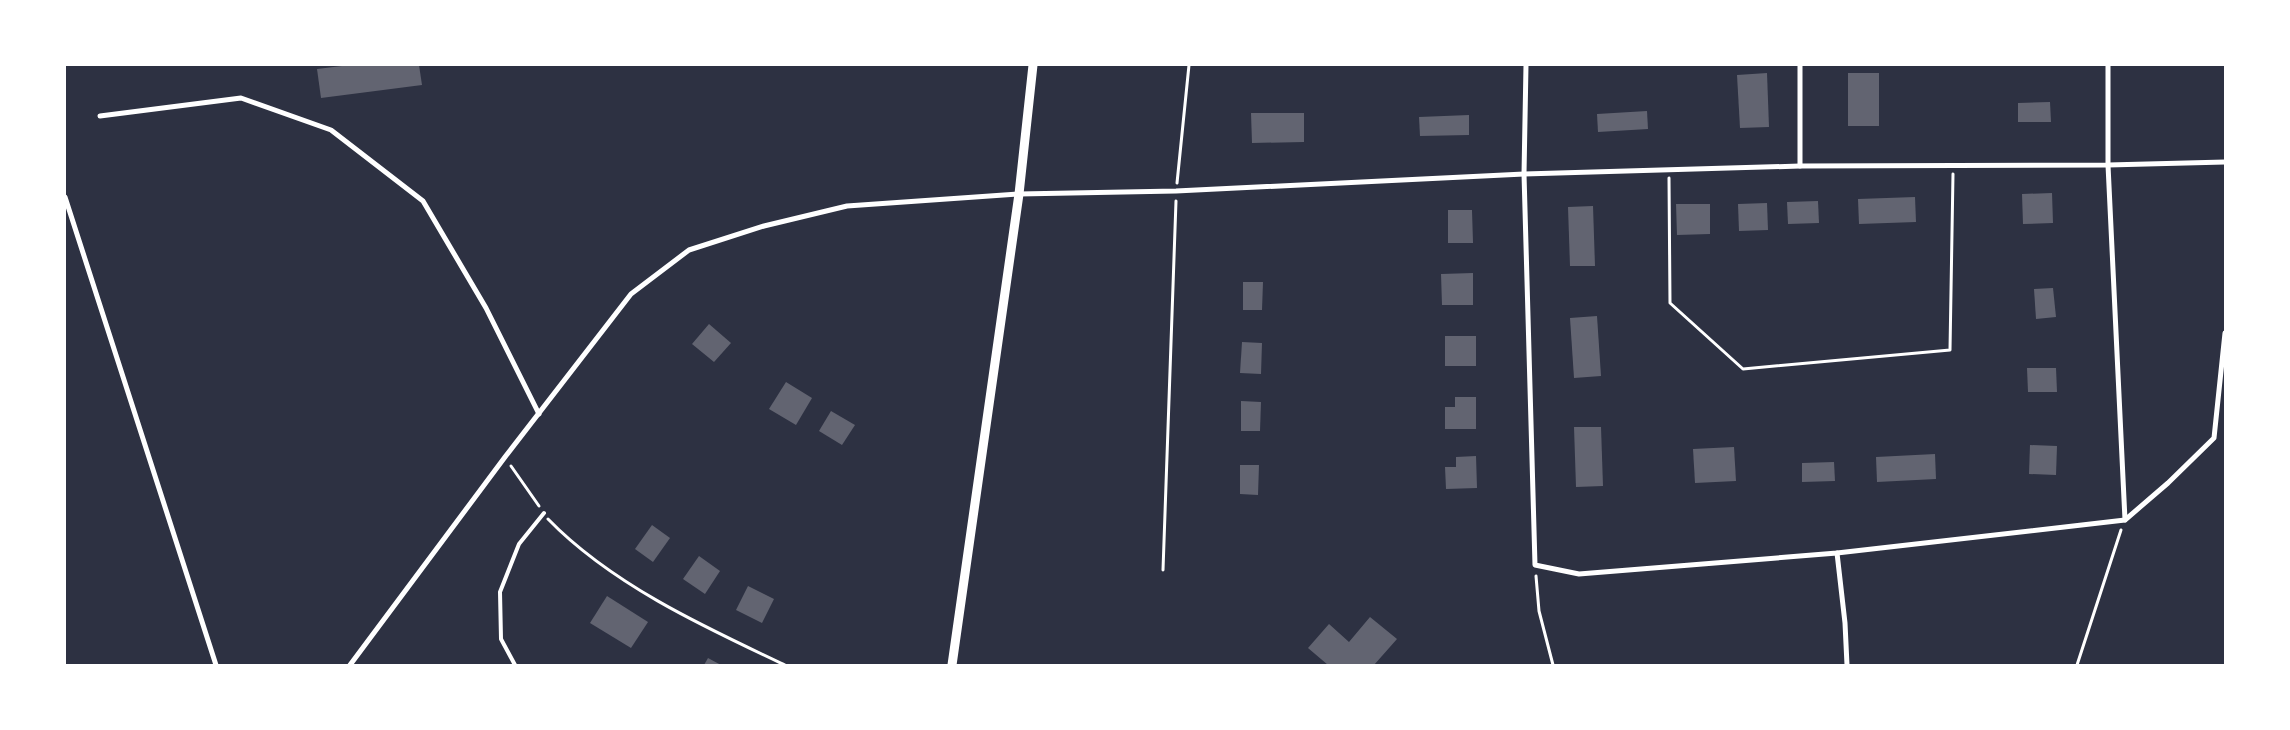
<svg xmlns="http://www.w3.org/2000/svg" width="2290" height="730" font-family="Commissioner,sans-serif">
<rect width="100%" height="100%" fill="#2d3142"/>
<g fill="#626471">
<polygon points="350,65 419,65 422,85 321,98 317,69"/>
<polygon points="1767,73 1769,127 1740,128 1737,75"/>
<rect x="1848" y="73" width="31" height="53"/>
<polygon points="2050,102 2051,122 2018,122 2018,103"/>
<polygon points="1647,111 1648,129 1598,132 1597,114"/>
<polygon points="1251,113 1304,113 1304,142 1252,143"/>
<polygon points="1469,115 1469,135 1420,136 1419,117"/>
<polygon points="2052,193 2053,223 2023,224 2022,194"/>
<polygon points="1915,197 1916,222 1859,224 1858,199"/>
<polygon points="1818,201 1819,223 1788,224 1787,202"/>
<polygon points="1767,203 1768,230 1739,231 1738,204"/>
<polygon points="1676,204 1710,204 1710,234 1677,235"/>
<polygon points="1593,206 1595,266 1570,266 1568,207"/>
<polygon points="1448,210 1472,210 1473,243 1448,243"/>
<polygon points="1473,273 1473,305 1442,305 1441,274"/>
<polygon points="1243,282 1263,282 1262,310 1243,310"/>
<polygon points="2053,288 2056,317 2036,319 2034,289"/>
<polygon points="1597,316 1601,376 1574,378 1570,318"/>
<polygon points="709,324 731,343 714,362 692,344"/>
<rect x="1445" y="336" width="31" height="30"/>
<polygon points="1242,342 1262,343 1261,374 1240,373"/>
<polygon points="2027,368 2056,368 2057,392 2028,392"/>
<polygon points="786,382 812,398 796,425 769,409"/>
<polygon points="1455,397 1476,397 1476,429 1445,429 1445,407 1455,407"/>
<polygon points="1241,401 1261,402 1260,431 1241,431"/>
<polygon points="831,411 855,425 842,445 819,431"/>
<polygon points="1574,427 1601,427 1603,486 1576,487"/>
<polygon points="2030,445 2057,446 2056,475 2029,474"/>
<polygon points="1734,447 1736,481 1695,483 1693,449"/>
<polygon points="1935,454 1936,479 1877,482 1876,457"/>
<polygon points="1476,456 1477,488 1446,489 1445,467 1456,467 1456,457"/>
<polygon points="1834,462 1835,481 1802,482 1802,463"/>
<polygon points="1240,465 1259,465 1258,495 1240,494"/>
<polygon points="652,525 670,538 653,562 635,549"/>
<polygon points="699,556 720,571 705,594 683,579"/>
<polygon points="748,586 774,599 762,623 736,610"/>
<polygon points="607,596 648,622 631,648 590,623"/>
<polygon points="1370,617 1397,639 1374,665 1328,665 1308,648 1329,624 1349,642"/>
<polygon points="708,658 721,665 704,665"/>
</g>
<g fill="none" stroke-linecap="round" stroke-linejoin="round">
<g stroke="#fff" stroke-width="3">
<polyline points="1669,178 1670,303 1743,369 1950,350 1953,174"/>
<polyline points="1177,183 1189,65"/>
<polyline points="511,466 539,506"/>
<path d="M 548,519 C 611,584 704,627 785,665"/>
<polyline points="1163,570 1176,201"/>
<polyline points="1536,576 1539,611 1553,665"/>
<polyline points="2077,665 2121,530"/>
</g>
<polyline stroke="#fff" stroke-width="4" points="515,665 501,639 500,592 519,544 544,513"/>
<g stroke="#fff" stroke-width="5">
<polyline points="1526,65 1524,174 1535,565 1579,574 1837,553 2125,520 2168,483 2214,438 2225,333"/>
<polyline points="1800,65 1800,166"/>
<polyline points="2108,65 2108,165 2125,520"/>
<polyline points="100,116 241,98 331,130 423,201 486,308 539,414"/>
<polyline points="65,197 216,665"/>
<polyline points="1837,553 1845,623 1847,665"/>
<polyline points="350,665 505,457 631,294 689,250 764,226 847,206 1019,194 1176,191 1524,174 1800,166 2108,165 2225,162"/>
</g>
<polyline stroke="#fff" stroke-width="9" points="952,665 1019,194 1033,65"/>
</g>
<rect width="2290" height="730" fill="none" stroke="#ffffff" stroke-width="132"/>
</svg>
